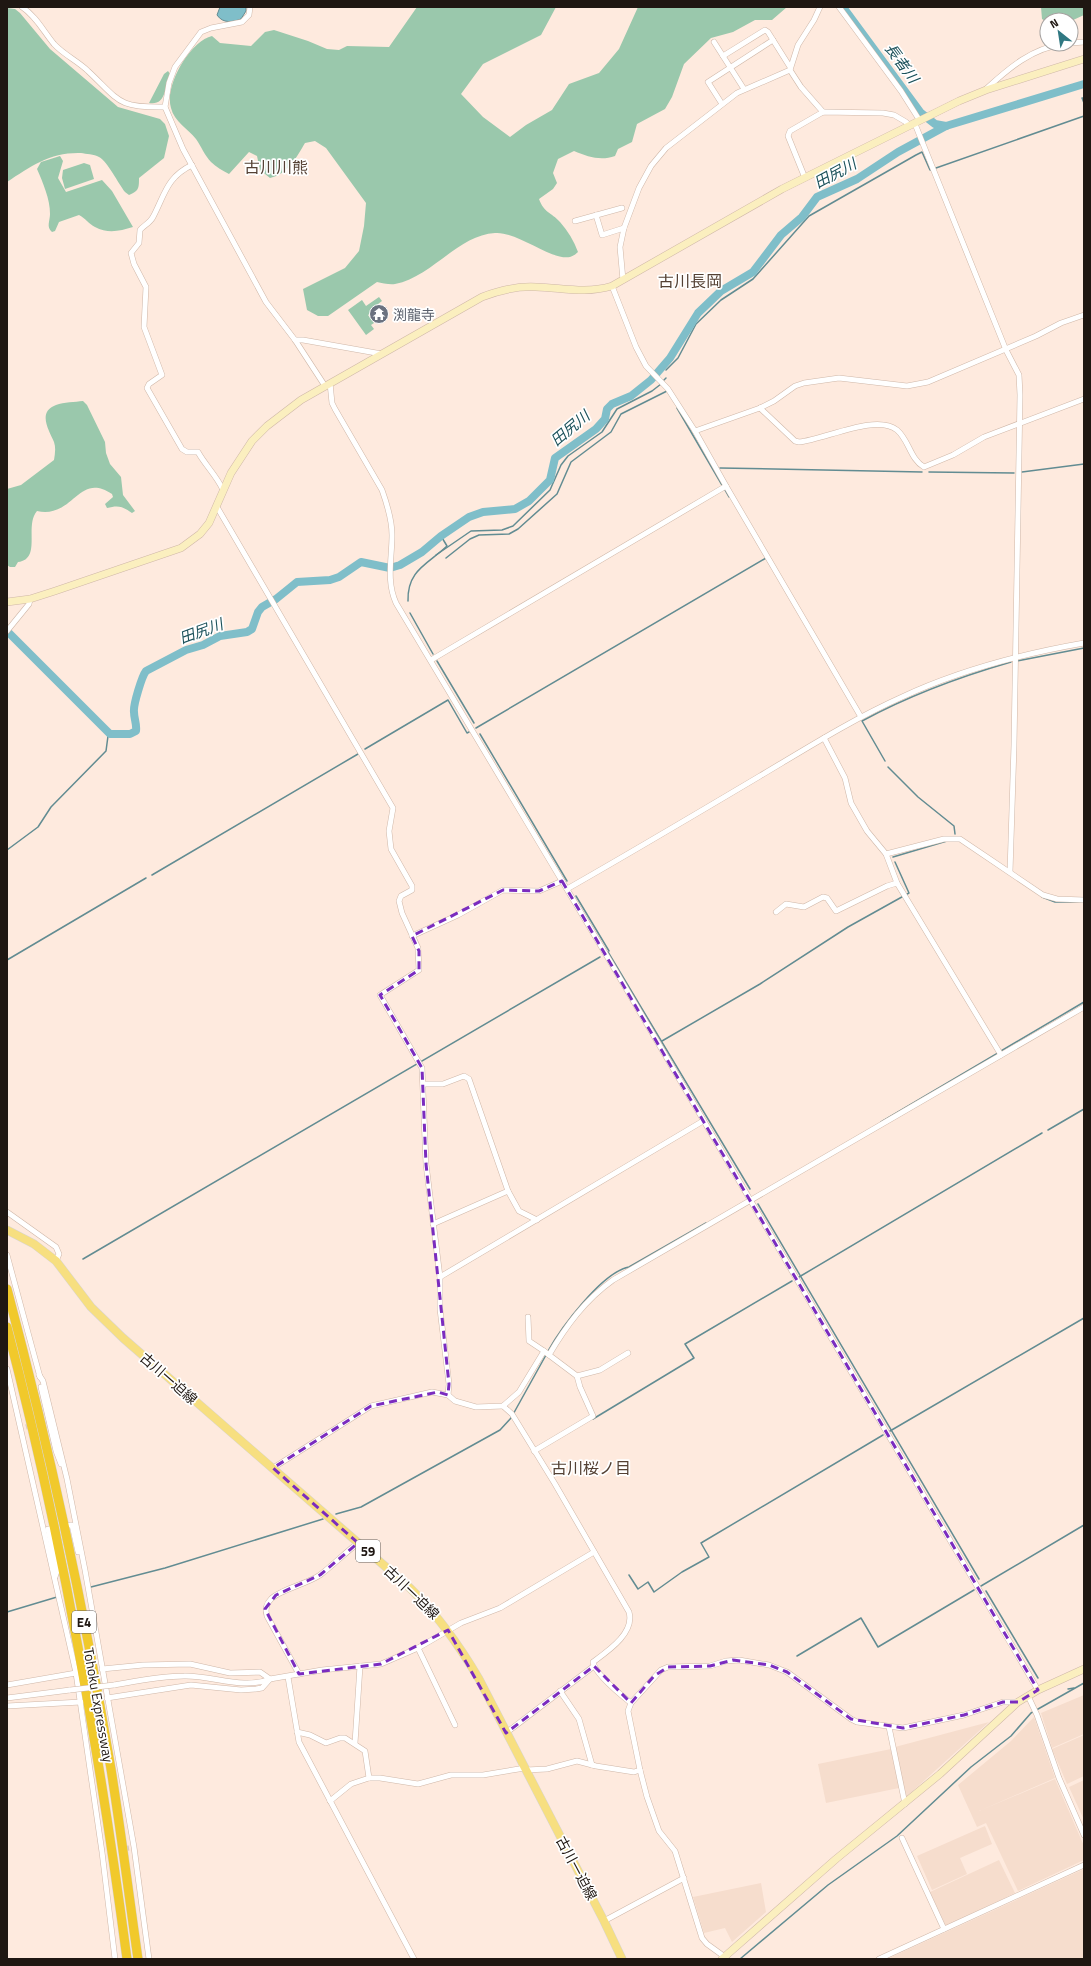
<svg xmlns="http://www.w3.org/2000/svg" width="1091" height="1966" font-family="'Titillium Web','Noto Sans JP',sans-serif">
<rect width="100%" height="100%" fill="#feeade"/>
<g fill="#f6ddcd">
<polygon points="1084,1695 1084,1734 1052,1748 1041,1713"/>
<polygon points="1034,1717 1055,1778 979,1811 1055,1779 1084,1846 1084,1860 1018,1891 986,1823 977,1827 958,1785 1011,1741"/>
<polygon points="989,1722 906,1797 895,1747"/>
<polygon points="1084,1735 1084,1776 1067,1784 1052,1749"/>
<polygon points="891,1749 899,1788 826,1803 818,1764"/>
<polygon points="1084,1780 1084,1820 1069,1787"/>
<polygon points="985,1826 992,1844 960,1858 967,1874 932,1890 917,1856"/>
<polygon points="999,1860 1015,1893 946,1926 930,1892"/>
<polygon points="1084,1869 1084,1959 887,1959"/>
<polygon points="761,1883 766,1912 732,1942 725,1928 704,1933 693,1897"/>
</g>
<g fill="#9ac8ac">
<path d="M 417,7 L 556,7 L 541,35 L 483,64 L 461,94 L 483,117 L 510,137 L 526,125 L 552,110 L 569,84 L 599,73 L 619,49 L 638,7 L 787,7 L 772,20 L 755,20 L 733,32 L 711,38 L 684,64 L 672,97 L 665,109 L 637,124 L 632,142 L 618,149 L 615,156 C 601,161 588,157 574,151 L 558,159 L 553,173 L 557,183 L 553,189 L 539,199 C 544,213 551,212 560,222 C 568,231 574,241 578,252 C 576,254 573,256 570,257 C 552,261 517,231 495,233 C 458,235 432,277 395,284 C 390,285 382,283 377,282 L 328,316 L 318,316 L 307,310 L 303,289 L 345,268 L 359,251 L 364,226 L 366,203 L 326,148 L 315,141 L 305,143 C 296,158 288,174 270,178 L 260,170 L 257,156 L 249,152 L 229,174 C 223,171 216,167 211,162 C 205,156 201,146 196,139 C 188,129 174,121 171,108 C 164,86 190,41 212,36 L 220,43 L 251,46 L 265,32 L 274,30 L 308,41 L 327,49 L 339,50 L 347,46 L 389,47 Z"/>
<polygon points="1041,7 1084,7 1084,15 1071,21 1047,20 1047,22 1042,19"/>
<path d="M 7,8 L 15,9 L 20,13 L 50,49 L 118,107 L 160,119 L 165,124 L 169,136 L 164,158 L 139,178 C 139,188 139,191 129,195 L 125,192 C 118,183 108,162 99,157 C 94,154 86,154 81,153 C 51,152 31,166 7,182 Z"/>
<path d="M 168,71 L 170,74 C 165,87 166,106 149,103 L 164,74 Z"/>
<path d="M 60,156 L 63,161 L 58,178 L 66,192 L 102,180 L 112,191 L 133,227 C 120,231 108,234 95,227 C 89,224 85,218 79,215 L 59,222 L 55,231 L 52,232 C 46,227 50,221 50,214 C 50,199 43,183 37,169 L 41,162 Z"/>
<polygon points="84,163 90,165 94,179 65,189 62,178 63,170"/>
<polygon points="379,297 382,301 370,310 372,312 368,315 374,323 371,325 374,329 366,335 348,310 362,300 366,306"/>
<path d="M 83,401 L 87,405 L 105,442 L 106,453 L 110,464 L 121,477 L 123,495 L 135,511 L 132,513 C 122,506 118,505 107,508 L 105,504 L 113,497 L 112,494 C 78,471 74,519 37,511 C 24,526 42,559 18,562 L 15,567 L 10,567 L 7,565 L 7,489 L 21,485 L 54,460 C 55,454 56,448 54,442 C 49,430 37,412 56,405 C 64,402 75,402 83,401 Z"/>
</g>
<path fill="#7fbec9" stroke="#628c92" d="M 220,7 L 246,7 L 246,11 L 241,19 C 233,22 223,24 217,15 Z"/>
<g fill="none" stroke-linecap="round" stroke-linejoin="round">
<g stroke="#628c92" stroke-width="1.5">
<polyline points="1084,98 1082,98 1084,103"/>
<polyline points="936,168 1084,116"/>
<polyline points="666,370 678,358 696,324 721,300 753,279 809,216 916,155 922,152 930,170 932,170"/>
<polyline points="664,380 666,378"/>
<polyline points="677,408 722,485"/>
<polyline points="720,468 922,472"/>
<polyline points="929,472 1014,473"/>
<polyline points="1022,472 1084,464"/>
<polyline points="725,490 729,497"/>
<polyline points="436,555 471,531 502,530 513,526 550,490 561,465 568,456 602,432 617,409 652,391 661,384"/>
<polyline points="446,558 470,539 479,535 509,534 518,529 557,494 571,462 611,432 621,414 667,391"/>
<path d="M 408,601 C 407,570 428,564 447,546 L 441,536"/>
<polyline points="410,613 433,654"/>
<polyline points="437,661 474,723"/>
<polyline points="1017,661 1084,648"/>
<polyline points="476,728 766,558"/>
<polyline points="480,734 567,881"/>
<polyline points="365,749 448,700 467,733 469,732"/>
<path d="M 885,761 L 862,721 C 910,695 959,677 1011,662"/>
<polyline points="888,767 918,797 954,826 955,834"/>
<polyline points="7,850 38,827 51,807 106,751 108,736 110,734"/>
<polyline points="893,857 947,841"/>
<polyline points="152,875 358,754"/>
<polyline points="576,896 609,951"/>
<polyline points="1042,897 1055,902 1083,902"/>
<polyline points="608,952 750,1189"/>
<polyline points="7,960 146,878"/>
<polyline points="662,1041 760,984 848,927 909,893 895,862"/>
<polyline points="1001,1051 1084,1002"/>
<polyline points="881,1122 998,1053"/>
<polyline points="1048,1130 1084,1109"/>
<polyline points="758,1204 979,1579"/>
<polyline points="83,1259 600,957"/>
<polyline points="799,1277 1042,1133"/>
<path d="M 548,1351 C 561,1328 602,1272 629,1267 L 706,1223"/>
<polyline points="593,1419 694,1358 685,1344 792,1281"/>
<polyline points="890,1431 1084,1318"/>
<polyline points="336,1514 361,1507 500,1430 511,1418 546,1355"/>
<polyline points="629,1575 638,1589 648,1582 654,1592 682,1572 709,1557 701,1543 883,1435"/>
<polyline points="981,1586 1084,1525"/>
<polyline points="91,1587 165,1568 323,1519"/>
<polyline points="986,1591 1038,1678"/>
<polyline points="7,1612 57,1597"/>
<polyline points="797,1656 861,1618 878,1647 974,1590"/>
<polyline points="1068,1689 1074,1688"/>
<polyline points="740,1959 828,1885 897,1836 971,1767 1011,1736 1031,1713 1084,1683"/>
</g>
<g stroke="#7fbec9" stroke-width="8">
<polyline points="843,7 921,113 935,124 946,126"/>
<path d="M 7,631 L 110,734 L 130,734 L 136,731 C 137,724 134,719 134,712 C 133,705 142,676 146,671 L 186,650 L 203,645 L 220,636 L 247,632 L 252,629 L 258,612 L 262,607 L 276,599 L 297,582 L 330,580 L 339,577 L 361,562 L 390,568 L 400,565 L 422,552 L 441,536 L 469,517 L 483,512 L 515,509 L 529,501 L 550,480 L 555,458 L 596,429 L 605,419 L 607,409 L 612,404 L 631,396 L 651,380 L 670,358 L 698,313 L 721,291 L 753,272 L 781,235 L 802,217 L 817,197 L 857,179 L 898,152 L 946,126 L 1084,84"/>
</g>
<g stroke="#ddcabf" stroke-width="5" stroke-dasharray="5 2.5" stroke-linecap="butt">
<polyline points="26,1427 46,1421"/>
<polyline points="111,1851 129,1848"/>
</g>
<g stroke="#cfb7a8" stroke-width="6">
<g id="street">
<path d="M 22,7 C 36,16 44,32 54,44 C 64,55 78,61 88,71 C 120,101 117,108 165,107"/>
<polyline points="250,7 249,15 242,22 211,28 201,32 175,67 169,83 165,107 183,149 266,302 295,340 325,386"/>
<polyline points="820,7 814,20 798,45 790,70 801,87 823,112"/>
<polyline points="839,7 901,91 920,121"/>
<polyline points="714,42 744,89"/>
<polyline points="1071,43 1084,42"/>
<polyline points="723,56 765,30 768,32 790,67"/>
<path d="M 986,89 C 1009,68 1032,48 1064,44"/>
<polyline points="722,104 708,82 773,40"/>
<polyline points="915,124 1006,350 1019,375 1020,395 1014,745 1010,872"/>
<path d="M 192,165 C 167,177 165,194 153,217 C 150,223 144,225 140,230 L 139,243 L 131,253 L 134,264 L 146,287 L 144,327 L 162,375 L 149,384 L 147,388 L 182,449 L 187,452 L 198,452 C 205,465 217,476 223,490"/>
<polyline points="805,178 788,136 790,131 823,112 883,113 894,115 906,122 910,126"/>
<polyline points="596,215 602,235 624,228"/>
<polyline points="575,221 622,208"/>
<polyline points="623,280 620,247 624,228 639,188 651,166 666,148 737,93 790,70"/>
<polyline points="295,340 303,340 382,354"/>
<path d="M 330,383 L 332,403 L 335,409 L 382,490 C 387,504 392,520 392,535 C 392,558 386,581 396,603 L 614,968 L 1038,1690"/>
<path d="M 760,408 L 795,441 L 799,442 C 824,440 876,413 897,430 C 909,440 910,459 924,467 L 953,455 L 984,437 L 1084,399"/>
<polyline points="695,431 760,408 774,401 795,386 804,383 839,378 907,386 928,382 1036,336 1061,323 1084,315"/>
<polyline points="726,486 861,717"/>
<polyline points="217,507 393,808 389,831 391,849 412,886 412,890 401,896 399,901 402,913 418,948 419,970 380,995 422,1068 426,1164 440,1277 440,1309 449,1384 448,1395"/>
<polyline points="7,631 29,604 30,599"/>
<polyline points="431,660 726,486 695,431 668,389 646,366 636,347 612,286"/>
<polyline points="824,738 845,778 851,803 867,831 886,854 897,883 1001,1055"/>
<polyline points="886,854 944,839 960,839 1043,895 1057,899 1084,900"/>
<path d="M 567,889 C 632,852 696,814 760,776 C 807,748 853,719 902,697 C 960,670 1021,654 1084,643"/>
<polyline points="776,912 786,904 804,907 823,897 827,898 836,911 887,886 897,883"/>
<polyline points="412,936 458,915 503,890 539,891 562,881"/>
<polyline points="423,1084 443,1084 464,1076 469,1079 508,1191 519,1211 537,1220"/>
<polyline points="7,1212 56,1247 59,1254 56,1261"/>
<polyline points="433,1224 508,1191"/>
<polyline points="7,1255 40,1377"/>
<polyline points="440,1277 703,1121"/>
<polyline points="528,1317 529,1341 544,1351"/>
<polyline points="549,1355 577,1376 600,1370 628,1353"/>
<polyline points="7,1369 76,1673 7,1685"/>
<polyline points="39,1375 43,1381 67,1479 85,1570 134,1847 149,1959"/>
<polyline points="41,1387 56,1451 61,1464"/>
<path d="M 503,1406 L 512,1414 L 555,1484 L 629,1612 C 635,1633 608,1651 593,1662 C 595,1674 621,1695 631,1703"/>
<polyline points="534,1451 593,1416 580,1387 577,1376"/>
<path d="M 273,1468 L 371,1406 L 432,1392 L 448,1395 L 455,1401 L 476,1407 L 503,1406 L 519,1392 L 544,1351 L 549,1355 C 566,1326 585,1300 613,1280 L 1084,1007"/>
<polyline points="70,1525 72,1525 78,1552"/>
<polyline points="50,1529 48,1529 57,1571 55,1577"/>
<polyline points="418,1648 455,1725"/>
<polyline points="102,1669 143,1665 190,1664 230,1673 260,1672 270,1679 262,1688 256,1689 241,1690 191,1685 107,1698"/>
<polyline points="76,1673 102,1852 115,1959"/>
<path d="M 299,1674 L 267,1616 C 265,1610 266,1604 271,1599 C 279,1590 307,1584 320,1575 C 333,1565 345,1553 358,1543"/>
<polyline points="288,1677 299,1742 414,1959"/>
<path d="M 114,1685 C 137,1681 161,1676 184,1676 C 211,1675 244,1690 270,1679 L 322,1670 L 381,1664 L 418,1648 L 461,1623 L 500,1608 L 594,1552"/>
<polyline points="560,1691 579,1719 592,1765"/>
<polyline points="1028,1696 1037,1715 1059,1778 1084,1835"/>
<polyline points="7,1698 70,1690"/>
<polyline points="7,1706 81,1702"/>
<polyline points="889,1727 905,1804"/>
<polyline points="297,1732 310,1735 326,1743 340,1738 345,1738 365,1751 369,1778"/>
<polyline points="506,1733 594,1666"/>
<polyline points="355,1743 360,1666"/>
<polyline points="526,1770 547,1769 577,1761 596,1766 634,1772 640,1770"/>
<polyline points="330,1801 351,1784 369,1778 380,1778 418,1784 451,1775 483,1775 525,1768"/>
<polyline points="902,1838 944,1929"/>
<polyline points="604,1921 684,1878"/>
<polyline points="725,1957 707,1944 702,1938 675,1851 659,1831 647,1797 640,1770 628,1711 631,1703 661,1670 668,1667 710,1666 726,1661 739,1660 769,1665 787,1672 851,1719 857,1722 903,1728 964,1715 1003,1702 1018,1702"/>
<polyline points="879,1959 1084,1865"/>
</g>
</g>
<g stroke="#cfb7a8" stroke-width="8">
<g id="secondary">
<path d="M 7,602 L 30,599 L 55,591 L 181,548 L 200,534 L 209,523 L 231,473 L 252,441 L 267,426 L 301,400 L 482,297 C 500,290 517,286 536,287 C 564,288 585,294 612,286 L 782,189 L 959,101 L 986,90 L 1084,59"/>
<polyline points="722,1959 836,1859 940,1774 1018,1702 1038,1690 1084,1669"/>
</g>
</g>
<g stroke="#d7d5d4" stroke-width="9">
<path id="primary" d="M 7,1230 L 34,1244 L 56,1261 L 91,1307 L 123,1338 L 410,1588 C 438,1615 459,1645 479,1679 L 604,1921 L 622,1959"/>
</g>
<g stroke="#d7d5d4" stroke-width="10">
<g id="highway">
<path d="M 7,1289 C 49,1447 84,1607 111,1769 C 121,1832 129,1896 138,1959"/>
<path d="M 7,1327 C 62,1535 99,1747 127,1959"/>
</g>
</g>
<use href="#street" stroke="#fff" stroke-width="5"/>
<use href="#secondary" stroke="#fbefbf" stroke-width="7"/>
<use href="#primary" stroke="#f7df80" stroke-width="8"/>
<use href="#highway" stroke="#f1c92b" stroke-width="9"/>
<g stroke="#cfb7a8" stroke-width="6" stroke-linecap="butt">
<polyline id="street-bridge" points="70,1690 114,1685"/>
</g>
<use href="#street-bridge" stroke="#fff" stroke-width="5"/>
</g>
<path fill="none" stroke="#7b2cbf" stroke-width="3" stroke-dasharray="8 5" stroke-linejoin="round" d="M 562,881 L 1038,1690 L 1018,1702 L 1003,1702 L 964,1715 L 903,1728 L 851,1719 L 787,1672 L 769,1665 L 733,1660 L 710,1666 L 668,1667 L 654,1676 L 631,1703 L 594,1666 L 506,1733 L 448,1630 L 381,1664 L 299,1674 L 265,1609 L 276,1595 L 320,1575 L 358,1543 L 273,1468 L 371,1406 L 438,1392 L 448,1395 L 449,1384 L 426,1164 L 422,1068 L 380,995 L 419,970 L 419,951 L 412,936 L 503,890 L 539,891 Z"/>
<defs>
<g id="temple-disc" transform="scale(1)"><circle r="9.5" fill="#6b7280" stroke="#fff"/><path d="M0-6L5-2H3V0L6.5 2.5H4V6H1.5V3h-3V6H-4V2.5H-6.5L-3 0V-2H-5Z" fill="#fff"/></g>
</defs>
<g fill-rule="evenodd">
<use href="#temple-disc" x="379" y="314"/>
</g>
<g text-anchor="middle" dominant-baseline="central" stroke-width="3.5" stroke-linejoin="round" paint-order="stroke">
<g fill="#fff" stroke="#625d59" stroke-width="1">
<rect x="356" y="1540" width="24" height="22" rx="3"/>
<rect x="72" y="1611" width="24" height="22" rx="3"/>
</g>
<g font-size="13" font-weight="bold" fill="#1f1712">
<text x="368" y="1551">59</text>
<text x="84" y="1622">E4</text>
</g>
<g font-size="14" fill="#5b616d" stroke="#fff" text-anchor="start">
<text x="393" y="314">渕龍寺</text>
</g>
<g font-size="14" fill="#1f1712" stroke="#fff">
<text transform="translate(169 1378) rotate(41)">古川一迫線</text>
<text transform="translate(412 1592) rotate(44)">古川一迫線</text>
<text transform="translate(99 1705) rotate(80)">Tohoku Expressway</text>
<text transform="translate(577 1868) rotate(62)">古川一迫線</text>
</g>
<g font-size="15" font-style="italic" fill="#1b515a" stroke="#fff">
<text transform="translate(902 63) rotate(54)">長者川</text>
<text transform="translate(835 173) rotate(-28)">田尻川</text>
<text transform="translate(570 428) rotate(-40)">田尻川</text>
<text transform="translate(201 631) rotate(-20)">田尻川</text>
</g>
<g font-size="16" fill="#544134" stroke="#fff">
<text x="276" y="167">古川川熊</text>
<text x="690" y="281">古川長岡</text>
<text x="591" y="1468">古川桜ノ目</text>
</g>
</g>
<rect width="1091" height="1966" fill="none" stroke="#1f1712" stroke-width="16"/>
<g transform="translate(1059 32) rotate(330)"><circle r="19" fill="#ffffff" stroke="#a5a2a0"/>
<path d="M0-3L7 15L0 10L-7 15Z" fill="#307882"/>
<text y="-6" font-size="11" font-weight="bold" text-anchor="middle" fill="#1f1712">N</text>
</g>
</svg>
